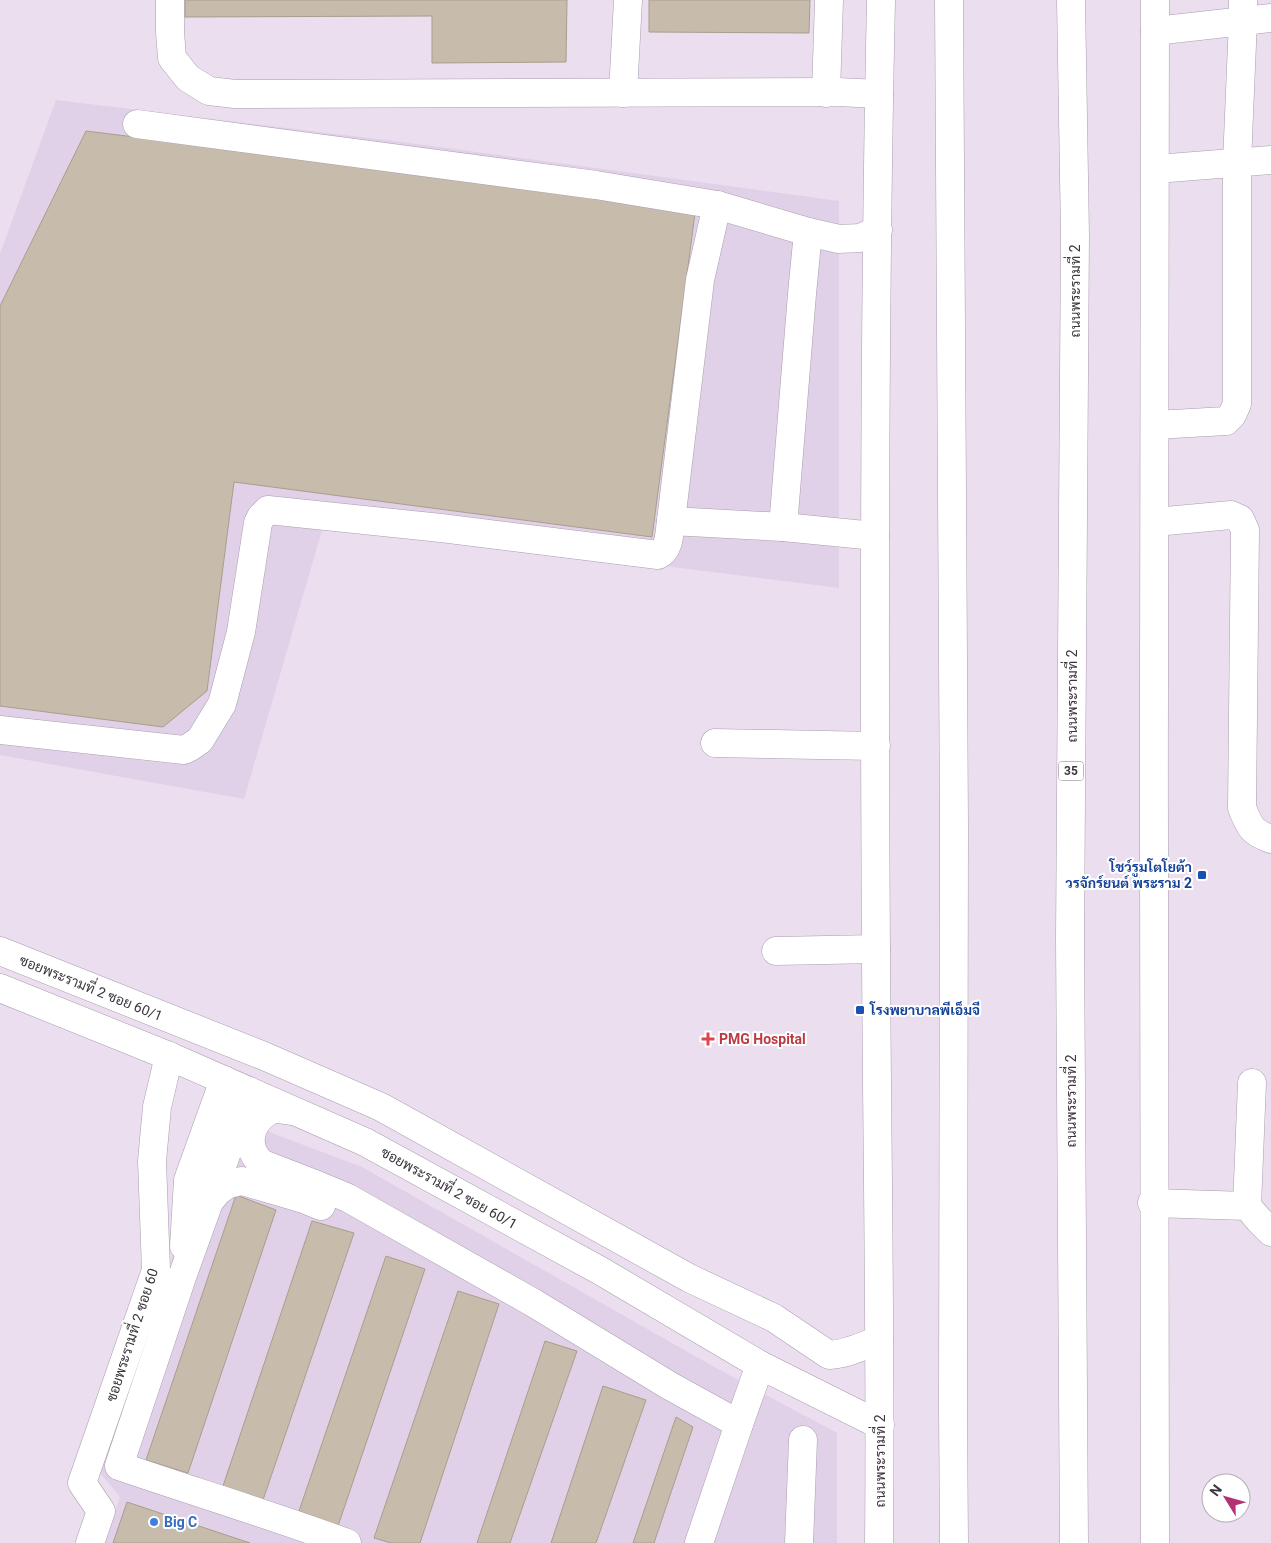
<svg xmlns="http://www.w3.org/2000/svg" width="1271" height="1543" font-family="Roboto,Sarabun,sans-serif">
<rect width="100%" height="100%" fill="#eadeef"/>
<g fill="#e1d1e8">
<polygon points="56,100 402,142 839,201 839,588 324,523 244,799 0,755 0,254"/>
<polygon points="202,1102 277,1135 362,1167 716,1368 837,1433 837,1543 105,1543 120,1497 100,1473 171,1266 175,1178"/>
</g>
<g fill="#c7bbab" stroke="#a99d8d">
<polygon points="185,0 567,0 566,62 432,63 432,16 185,17"/>
<polygon points="649,0 810,0 809,33 649,32"/>
<polygon points="86,131 696,206 652,537 234,482 207,691 163,727 0,706 0,306"/>
<polygon points="236,1195 276,1210 188,1473 146,1460"/>
<polygon points="312,1221 354,1233 263,1500 223,1486"/>
<polygon points="386,1256 425,1269 338,1526 299,1511"/>
<polygon points="458,1291 499,1304 420,1543 391,1543 374,1538"/>
<polygon points="545,1341 577,1351 510,1543 477,1543"/>
<polygon points="603,1386 646,1400 596,1543 551,1543"/>
<polygon points="676,1417 693,1427 654,1543 633,1543"/>
<polygon points="127,1502 250,1543 113,1543"/>
</g>
<g fill="none" stroke-linecap="round" stroke-linejoin="round">
<g stroke="#a99eae" stroke-width="29">
<g id="minor">
<polyline points="170,0 170,32 172,58 188,78 209,91 235,94 838,92 879,94"/>
<polyline points="1155,31 1271,18"/>
<polyline points="623,93 628,0"/>
<polyline points="826,93 829,0"/>
<polyline points="137,124 596,185 717,205 808,232 802,294 783,527"/>
<polyline points="1156,169 1271,160"/>
<polyline points="808,232 839,239 860,238 878,230"/>
<polyline points="1155,425 1226,421 1232,415 1237,404 1237,163 1243,20 1243,0"/>
<polyline points="671,521 700,280 717,205"/>
<path d="M 1155,522 L 1231,515 L 1240,519 L 1245,530 L 1242,808 C 1250,827 1251,832 1271,839"/>
<path d="M 0,730 L 184,750 L 190,747 L 200,740 L 222,704 L 241,632 L 258,523 L 261,517 L 268,510 L 441,528 L 658,555 C 670,549 669,534 671,521 L 783,527 L 875,536"/>
<polyline points="715,743 876,746"/>
<path d="M 0,951 L 264,1056 L 381,1107 L 689,1278 L 774,1318 L 829,1355 C 847,1354 863,1346 879,1340"/>
<polyline points="776,951 876,949"/>
<polyline points="0,988 169,1056 365,1142 599,1270 760,1365 880,1425"/>
<path d="M 249,1091 L 182,1277 L 119,1466 C 195,1492 271,1515 347,1543"/>
<path d="M 292,1111 C 285,1110 275,1108 269,1111 C 248,1123 244,1150 263,1164 L 312,1183 L 348,1198 L 532,1302 L 670,1386 L 739,1424"/>
<polyline points="209,1202 218,1191 228,1184 242,1181 304,1199 321,1206"/>
<polyline points="1152,1203 1247,1206 1259,1220 1271,1232"/>
<polyline points="1247,1206 1252,1083"/>
<polyline points="184,1246 188,1180 224,1080"/>
<polyline points="90,1543 101,1511 82,1483 156,1270 152,1161 157,1107 169,1056"/>
<polyline points="699,1543 739,1424 760,1365"/>
<polyline points="799,1543 803,1440"/>
</g>
</g>
<g stroke="#a99eae" stroke-width="29">
<g id="major">
<path d="M 879,1543 C 881,1347 877,1150 876,954 C 874,636 874,318 881,0"/>
<path d="M 1155,1543 C 1151,1029 1156,514 1155,0"/>
</g>
</g>
<g stroke="#a99eae" stroke-width="29">
<g id="highway">
<polyline points="949,0 954,826 953,1410 954,1543"/>
<polyline points="1071,0 1075,235 1070,938 1074,1543"/>
</g>
</g>
<use href="#minor" stroke="#fff" stroke-width="28"/>
<use href="#major" stroke="#fff" stroke-width="28"/>
<use href="#highway" stroke="#fff" stroke-width="28"/>
</g>
<g fill="#1a4fb4" stroke="#fff" stroke-width="2">
<rect x="1197" y="870" width="10" height="10" rx="2.5"/>
<rect x="855" y="1005" width="10" height="10" rx="2.5"/>
</g>
<path fill="#e0444e" stroke="#fff" stroke-width="2" d="M705.5 1031.5h5v5h5v5h-5v5h-5v-5h-5v-5h5z"/>
<circle fill="#3f7fe0" stroke="#fff" stroke-width="2" cx="154" cy="1522" r="5"/>
<g text-anchor="middle" dominant-baseline="central" stroke-width="4" stroke-linejoin="round" paint-order="stroke">
<rect fill="#fff" stroke="#767378" stroke-width="1" x="1058.5" y="761.5" width="25" height="19" rx="4"/>
<g font-size="12" font-weight="bold" fill="#3c373e">
<text x="1071" y="771">35</text>
</g>
<g font-size="14" fill="#3c373e" stroke="#fff">
<text transform="translate(1075 291) rotate(-90)">ถนนพระรามที่ 2</text>
<text transform="translate(1072 696) rotate(-90)">ถนนพระรามที่ 2</text>
<text transform="translate(91 988) rotate(22)">ซอยพระรามที่ 2 ซอย 60/1</text>
<text transform="translate(1071 1101) rotate(-90)">ถนนพระรามที่ 2</text>
<text transform="translate(449 1188) rotate(29)">ซอยพระรามที่ 2 ซอย 60/1</text>
<text transform="translate(132 1335) rotate(-72)">ซอยพระรามที่ 2 ซอย 60</text>
<text transform="translate(880 1461) rotate(-90)">ถนนพระรามที่ 2</text>
</g>
<g font-size="14" font-weight="bold" fill="#164399" stroke="#fff" text-anchor="end">
<text x="1192" y="867">โชว์รูมโตโยต้า<tspan x="1192" dy="16">วรจักร์ยนต์ พระราม 2</tspan></text>
<text x="870" y="1010" text-anchor="start">โรงพยาบาลพีเอ็มจี</text>
</g>
<g font-size="14" font-weight="bold" fill="#be3a42" stroke="#fff" text-anchor="start">
<text x="719" y="1039">PMG Hospital</text>
</g>
<g font-size="14" font-weight="bold" fill="#366cbe" stroke="#fff" text-anchor="start">
<text x="164" y="1522">Big C</text>
</g>
</g>
<g transform="translate(1226 1498) rotate(307)"><circle r="24" fill="#ffffff" stroke="#b1afb2"/>
<path d="M0-4L9 19L0 12L-9 19Z" fill="#b63074"/>
<text y="-8" font-size="14" font-weight="bold" text-anchor="middle" fill="#3c373e">N</text>
</g>
</svg>
